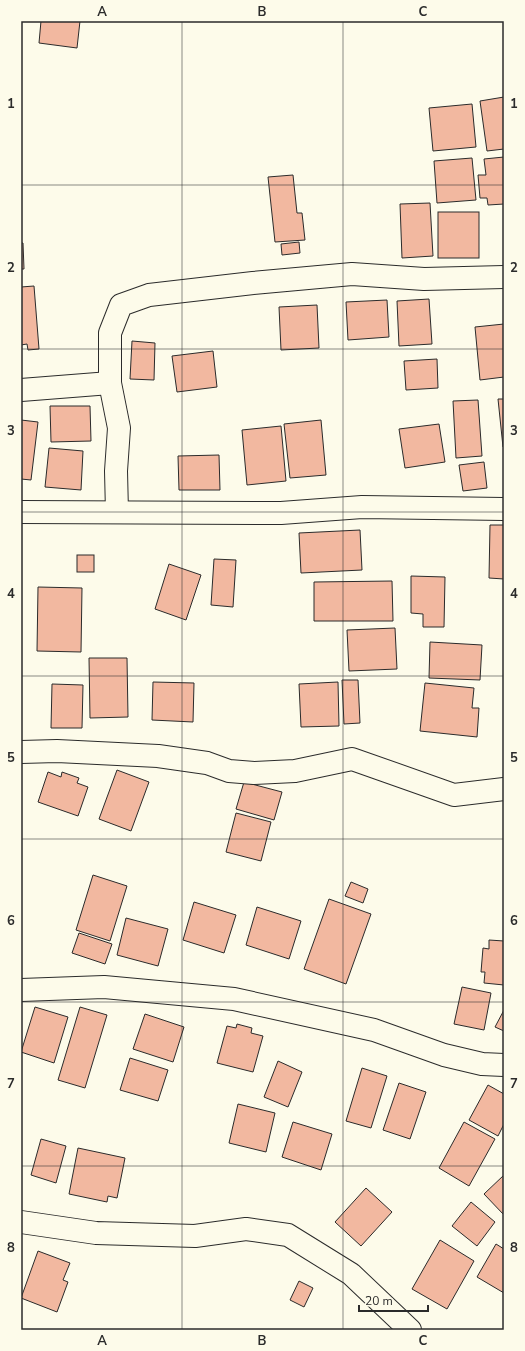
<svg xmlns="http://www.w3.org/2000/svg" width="525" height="1351" font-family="'Nunito Sans',sans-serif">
<rect width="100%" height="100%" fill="#fdfbea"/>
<g fill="#f2b8a0" stroke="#2b2b2b">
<polygon points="41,21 80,21 77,48 39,43"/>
<polygon points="504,97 504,149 487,151 480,101"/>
<polygon points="472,104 476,147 433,151 429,108"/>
<polygon points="504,157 504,204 488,205 487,198 480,198 478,175 486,175 484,159"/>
<polygon points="472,158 476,200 437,203 434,161"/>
<polygon points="293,175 297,213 302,213 305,240 275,242 268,177"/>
<polygon points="430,203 433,256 402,258 400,204"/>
<rect x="438" y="212" width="41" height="46"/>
<polygon points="299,242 300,253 282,255 281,244"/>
<polygon points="21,243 23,243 24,269 21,269"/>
<polygon points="34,286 39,349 28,350 27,344 21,345 21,287"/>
<polygon points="429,299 432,344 399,346 397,301"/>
<polygon points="387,300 389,337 348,340 346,302"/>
<polygon points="317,305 319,348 281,350 279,307"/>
<polygon points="504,324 504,377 480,380 475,327"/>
<polygon points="132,341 155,343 154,380 130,379"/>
<polygon points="213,351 217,387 177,392 172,356"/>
<polygon points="437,359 438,388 406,390 404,361"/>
<polygon points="498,399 504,399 504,447 503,447"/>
<polygon points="478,400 482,456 456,458 453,401"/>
<polygon points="50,406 90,406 91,441 51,442"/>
<polygon points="21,420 38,422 31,480 21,479"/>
<polygon points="321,420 326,475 290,478 284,424"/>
<polygon points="439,424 445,462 405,468 399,429"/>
<polygon points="281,426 286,481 247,485 242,430"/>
<polygon points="49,448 83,451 81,490 45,487"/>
<polygon points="219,455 220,490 179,490 178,456"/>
<polygon points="484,462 487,488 463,491 459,465"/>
<polygon points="490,525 504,525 504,579 489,578"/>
<polygon points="360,530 362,570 301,573 299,533"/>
<rect x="77" y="555" width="17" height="17"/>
<polygon points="214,559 236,560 233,607 211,605"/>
<polygon points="169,564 201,575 186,620 155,609"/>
<polygon points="411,576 445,577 444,627 423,627 423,614 411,613"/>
<polygon points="392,581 393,621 314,621 314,582"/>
<polygon points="38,587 82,588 81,652 37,651"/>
<polygon points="395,628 397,669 349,671 347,630"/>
<polygon points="430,642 482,645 480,680 429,678"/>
<polygon points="89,658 127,658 128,717 90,718"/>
<polygon points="342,680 358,680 360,723 344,724"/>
<polygon points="153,682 194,683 193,722 152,720"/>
<polygon points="338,682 339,726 301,727 299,684"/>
<polygon points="425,683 474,688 472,708 479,708 477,737 420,731"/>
<polygon points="52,684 83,685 82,728 51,728"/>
<polygon points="117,770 149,782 131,831 99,819"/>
<polygon points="48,772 61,777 62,772 79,778 77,783 88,787 78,816 38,802"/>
<polygon points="244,782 282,792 274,820 236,809"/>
<polygon points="236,813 271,822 261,861 226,852"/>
<polygon points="93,875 127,886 110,941 76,930"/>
<polygon points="351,882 368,889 363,903 345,896"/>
<polygon points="329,899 371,914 346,984 304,969"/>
<polygon points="194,902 236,915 224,953 183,940"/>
<polygon points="257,907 301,921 289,959 246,945"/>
<polygon points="126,918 168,929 158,966 117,955"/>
<polygon points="79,933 112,944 105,964 72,953"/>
<polygon points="489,940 504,941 504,985 484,983 485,972 481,972 483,948 489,949"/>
<polygon points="462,987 491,993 484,1030 454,1024"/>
<polygon points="35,1007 68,1017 54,1063 21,1052"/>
<polygon points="80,1007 107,1015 85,1088 58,1080"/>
<polygon points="504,1010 504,1031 495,1027"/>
<polygon points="145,1014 184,1027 173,1062 133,1049"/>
<polygon points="237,1024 252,1028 251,1033 263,1036 253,1072 217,1063 227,1026 236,1028"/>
<polygon points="130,1058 168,1070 158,1101 120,1090"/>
<polygon points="278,1061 302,1072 288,1107 264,1097"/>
<polygon points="362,1068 387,1076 371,1128 346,1121"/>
<polygon points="399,1083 426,1092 410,1139 383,1130"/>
<polygon points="488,1085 504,1094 504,1124 498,1136 469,1120"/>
<polygon points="238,1104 275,1113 266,1152 229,1143"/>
<polygon points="293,1122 332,1134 321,1170 282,1157"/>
<polygon points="464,1122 495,1139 469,1186 439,1168"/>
<polygon points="41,1139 66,1146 56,1183 31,1175"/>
<polygon points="78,1148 125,1158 117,1198 108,1196 107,1202 69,1194"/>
<polygon points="504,1175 504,1215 484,1194"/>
<polygon points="366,1188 392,1212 361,1246 335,1222"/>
<polygon points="471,1202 495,1222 477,1246 452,1226"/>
<polygon points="440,1240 474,1261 447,1309 412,1289"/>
<polygon points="496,1244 504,1249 504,1293 477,1277"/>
<polygon points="38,1251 70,1263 63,1280 68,1282 57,1312 21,1298"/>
<polygon points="299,1281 313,1288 304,1307 290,1300"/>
</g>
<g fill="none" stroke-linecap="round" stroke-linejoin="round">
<g stroke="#2b2b2b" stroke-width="24">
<g id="minor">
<polyline points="21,390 110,383"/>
<polyline points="21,512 281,513 362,507 504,509"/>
<polyline points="117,512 116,471 119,428 110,383 110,333 121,305 149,295 253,283 352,274 424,279 504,277"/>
<polyline points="21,752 57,751 158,756 207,763 229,771 254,773 295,771 352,759 454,795 504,789"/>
<polyline points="21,990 104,987 234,999 374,1030 444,1055 482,1064 504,1065"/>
<polyline points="21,1222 96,1233 195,1236 246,1229 288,1235 351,1274 410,1330"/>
</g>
</g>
<use href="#minor" stroke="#fdfbea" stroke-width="22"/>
</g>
<path fill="none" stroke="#2b2b2b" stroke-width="1" stroke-opacity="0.55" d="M 182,21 L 182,1330M 343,21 L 343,1330M 21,185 L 504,185M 21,349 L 504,349M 21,512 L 504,512M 21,676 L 504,676M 21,839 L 504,839M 21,1002 L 504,1002M 21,1166 L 504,1166"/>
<rect width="525" height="1351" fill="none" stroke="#fdfbea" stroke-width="44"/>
<path d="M359 1305v6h69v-6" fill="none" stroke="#2b2b2b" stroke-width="2"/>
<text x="365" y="1305" font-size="12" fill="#2b2b2b" stroke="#fdfbea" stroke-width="3" paint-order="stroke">20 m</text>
<rect x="22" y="22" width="481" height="1307" fill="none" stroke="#2b2b2b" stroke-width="1.5"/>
<g font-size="13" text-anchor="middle" font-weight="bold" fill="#2b2b2b">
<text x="102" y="16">A</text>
<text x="262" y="16">B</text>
<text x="423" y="16">C</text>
<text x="11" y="108">1</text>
<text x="514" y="108">1</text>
<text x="11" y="272">2</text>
<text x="514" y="272">2</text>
<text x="11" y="435">3</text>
<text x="514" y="435">3</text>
<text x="11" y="598">4</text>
<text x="514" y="598">4</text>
<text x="11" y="762">5</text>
<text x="514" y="762">5</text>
<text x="11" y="925">6</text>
<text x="514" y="925">6</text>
<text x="11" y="1088">7</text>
<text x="514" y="1088">7</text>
<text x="11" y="1252">8</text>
<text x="514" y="1252">8</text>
<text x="102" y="1345">A</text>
<text x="262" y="1345">B</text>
<text x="423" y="1345">C</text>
</g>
</svg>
